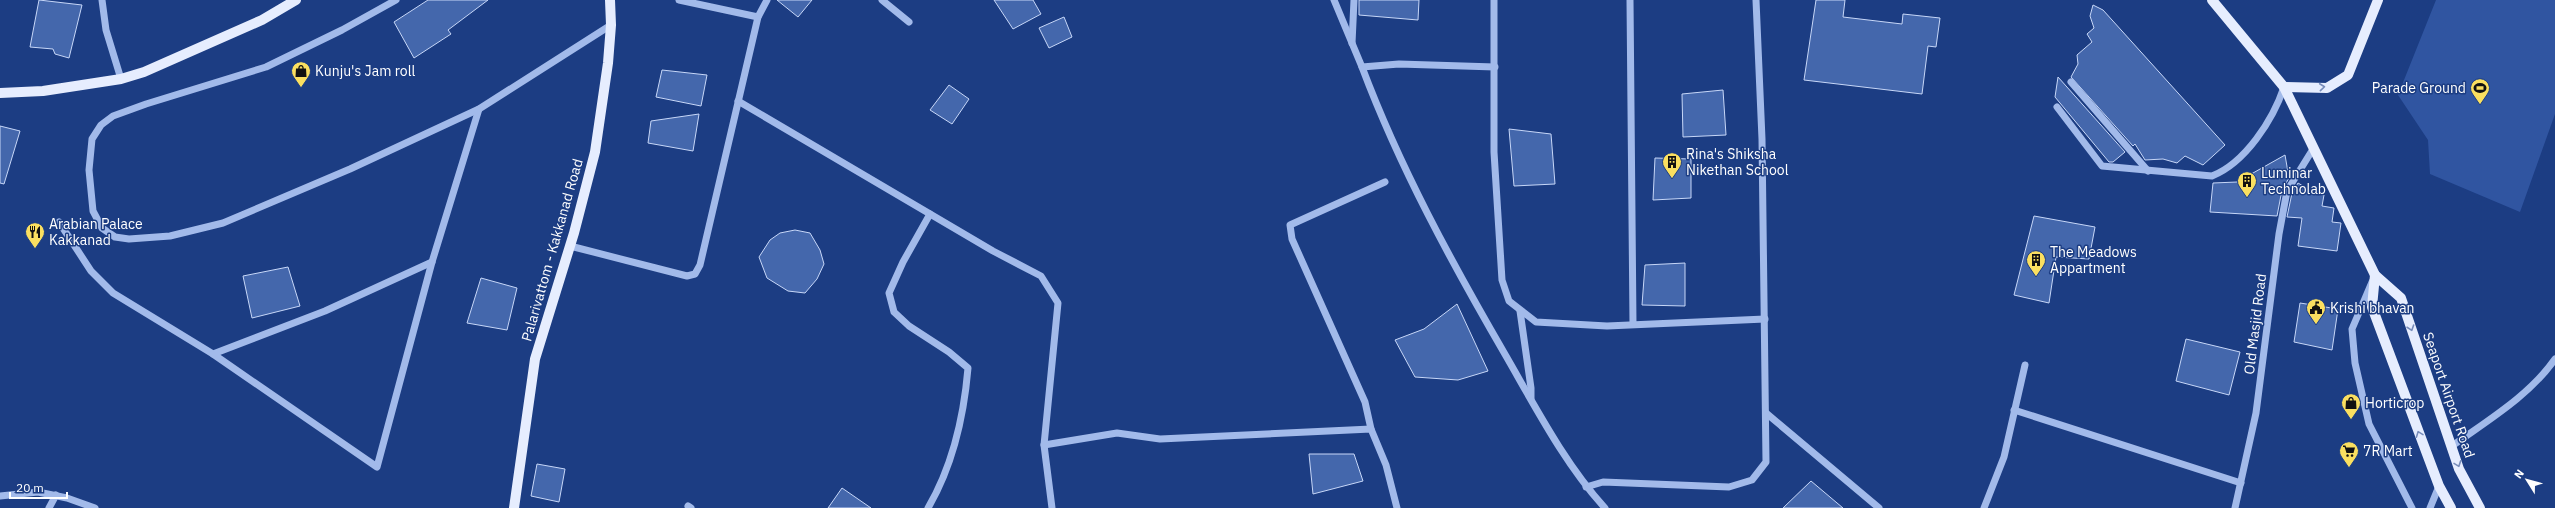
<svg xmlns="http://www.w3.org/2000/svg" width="2555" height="508" font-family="'IBM Plex Sans',sans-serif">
<rect width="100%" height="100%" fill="#1c3d83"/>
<polygon fill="#3055a1" points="2436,0 2555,0 2555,114 2520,212 2430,174 2428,140 2398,95"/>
<g fill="#4467ac" stroke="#c7d7f8">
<polygon points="39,0 82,5 69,58 55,54 53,49 30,47"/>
<polygon points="428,0 488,0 448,30 451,34 414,58 394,22"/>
<polygon points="777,0 812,0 798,17"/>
<polygon points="994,0 1033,0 1041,14 1013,29"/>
<polygon points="1359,0 1419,0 1418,20 1359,15"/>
<polygon points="1816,0 1845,0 1843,17 1902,24 1903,14 1940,18 1936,47 1928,46 1922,94 1804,80"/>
<polygon points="2093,5 2103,10 2225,145 2203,165 2185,156 2177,163 2163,159 2145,160 2135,144 2133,146 2071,77 2078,64 2077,55 2092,42 2087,34 2094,28 2090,16"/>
<polygon points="1064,17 1072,37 1049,48 1039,28"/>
<polygon points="662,70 707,75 701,106 656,97"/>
<polygon points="2058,77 2125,152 2113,162 2109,162 2055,97"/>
<polygon points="949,85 969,99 952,124 930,110"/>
<polygon points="1723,90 1726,135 1683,137 1682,94"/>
<polygon points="699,114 693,151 648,143 651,121"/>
<polygon points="0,126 20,131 4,184 0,183"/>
<polygon points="1509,129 1551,134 1555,184 1514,186"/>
<polygon points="2285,155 2289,178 2282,190 2277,216 2210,212 2213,183 2237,182"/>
<polygon points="1655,158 1691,159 1691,198 1653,200"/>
<polygon points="2298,183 2317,194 2324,195 2322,206 2334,208 2332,222 2341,223 2337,251 2298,246 2302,218 2287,217 2292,193"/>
<polygon points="2034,216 2095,227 2089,259 2056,257 2049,303 2014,295"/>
<polygon points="795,230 810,233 820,250 824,264 817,279 805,293 788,291 767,278 759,257 770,240 780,233"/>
<polygon points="1685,263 1685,306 1642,305 1645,265"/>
<polygon points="288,267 300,306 252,318 243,276"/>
<polygon points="481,278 517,288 507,330 467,323"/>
<polygon points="2300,303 2338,309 2332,350 2294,342"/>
<polygon points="1457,304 1488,371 1458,380 1415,377 1395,340 1424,329"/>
<polygon points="2186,339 2240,352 2229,395 2176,381"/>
<polygon points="1309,454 1354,454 1363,481 1313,494"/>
<polygon points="537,464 565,469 559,502 531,496"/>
<polygon points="1811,481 1843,508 1783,508"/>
<polygon points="842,488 871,508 828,508"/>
</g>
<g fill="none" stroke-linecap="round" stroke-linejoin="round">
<g stroke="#a2baea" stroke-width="7">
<polyline points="102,0 106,30 121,79"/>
<polyline points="396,0 342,30 266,67 146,104 113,116 101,125 92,139 89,170 93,211 102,228 115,237 129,239 170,236 223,223 350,169 479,109 611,25"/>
<polyline points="679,0 758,17"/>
<polyline points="882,0 909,22"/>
<polyline points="1334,0 1362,67 1399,64 1495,67"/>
<polyline points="1494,0 1494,152 1502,280 1509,301 1536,322 1607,326 1765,319"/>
<polyline points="1630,0 1633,324"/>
<polyline points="1352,43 1354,0"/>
<path d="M 1362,67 C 1400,168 1452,263 1506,356 C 1536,408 1565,464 1605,508"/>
<polyline points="2071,82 2148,171"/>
<polyline points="738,101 993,251 1041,276 1058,303 1044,445 1052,508"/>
<path d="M 2057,107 L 2102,166 L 2212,176 C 2245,163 2273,120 2284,87"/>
<polyline points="59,222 91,271 113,293 213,354 377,467 432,262 479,109"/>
<polyline points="570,246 687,276 695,274 700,265 758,17 767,0"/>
<polyline points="2372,282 2352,329 2355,363 2369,424 2412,508"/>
<polyline points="1520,311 1531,388 1531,398"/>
<polyline points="213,354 325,311 432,262"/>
<polyline points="2014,410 2241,483"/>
<polyline points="1766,413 1879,508"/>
<polyline points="1371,429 1365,402 1292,239 1290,225 1385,182"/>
<polyline points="1044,445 1117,433 1160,439 1371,429 1386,465 1397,508"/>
<path d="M 2452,446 C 2488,420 2529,396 2555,359"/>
<polyline points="1586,487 1603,482 1729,487 1752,480 1766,462 1762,139 1756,0"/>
<polyline points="0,496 38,492 67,498 95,508"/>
<polyline points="688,506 691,508"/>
<polyline points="49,508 56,495"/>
<path d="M 928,508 C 952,467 964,415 968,368 L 949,352 L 909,326 L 894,312 L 889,293 L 903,262 L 930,214"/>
<polyline points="1984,508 2004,457 2025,365"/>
<polyline points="2235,508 2256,413 2279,234 2287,191 2313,149"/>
<polyline points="2430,508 2439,486"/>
</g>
<g stroke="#e6edfe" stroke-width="10">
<polyline points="2212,0 2284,87 2375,275 2401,298 2459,469 2480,508"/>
<polyline points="2284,87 2327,88 2348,75 2378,0"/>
<polyline points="0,93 43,91 121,79 144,72 262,20 296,0"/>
<polyline points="2375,275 2372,307 2439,486 2451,508"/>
<polyline points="514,508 535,359 574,233 595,152 608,63 611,25 610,0"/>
</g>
</g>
<defs><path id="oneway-chevron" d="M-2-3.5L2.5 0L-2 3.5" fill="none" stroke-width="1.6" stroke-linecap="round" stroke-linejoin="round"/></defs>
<g stroke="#778cba">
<use href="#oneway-chevron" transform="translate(2322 87) rotate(-6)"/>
<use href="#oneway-chevron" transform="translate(2411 328) rotate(71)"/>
<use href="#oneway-chevron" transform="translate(2419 434) rotate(-111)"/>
<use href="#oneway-chevron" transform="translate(2458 464) rotate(70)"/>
</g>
<defs>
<g id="shop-pin" transform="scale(1)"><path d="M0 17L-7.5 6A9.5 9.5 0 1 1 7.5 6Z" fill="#fadf60" stroke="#1c3d83"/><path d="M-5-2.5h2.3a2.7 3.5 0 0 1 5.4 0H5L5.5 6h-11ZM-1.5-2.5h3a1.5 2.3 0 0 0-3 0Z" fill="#111"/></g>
<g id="stadium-pin" transform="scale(1)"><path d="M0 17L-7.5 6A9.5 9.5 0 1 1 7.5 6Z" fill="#fadf60" stroke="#1c3d83"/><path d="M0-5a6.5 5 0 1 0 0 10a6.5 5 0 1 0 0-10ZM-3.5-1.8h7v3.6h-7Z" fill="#111"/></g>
<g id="building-pin" transform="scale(1)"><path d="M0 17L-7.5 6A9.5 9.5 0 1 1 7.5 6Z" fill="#fadf60" stroke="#1c3d83"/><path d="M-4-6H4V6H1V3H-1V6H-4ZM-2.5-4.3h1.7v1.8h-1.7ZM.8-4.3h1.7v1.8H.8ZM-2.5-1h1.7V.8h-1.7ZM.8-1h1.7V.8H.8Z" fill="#111"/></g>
<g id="restaurant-pin" transform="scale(1)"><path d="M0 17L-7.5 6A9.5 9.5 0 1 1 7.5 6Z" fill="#fadf60" stroke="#1c3d83"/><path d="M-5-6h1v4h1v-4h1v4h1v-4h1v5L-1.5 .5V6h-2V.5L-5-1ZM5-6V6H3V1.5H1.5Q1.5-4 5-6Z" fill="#111"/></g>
<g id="civic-pin" transform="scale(1)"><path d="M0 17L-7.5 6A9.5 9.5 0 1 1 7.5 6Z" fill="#fadf60" stroke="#1c3d83"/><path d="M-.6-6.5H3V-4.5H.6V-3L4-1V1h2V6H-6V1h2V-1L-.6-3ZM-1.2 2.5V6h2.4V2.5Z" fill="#111"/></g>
<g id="supermarket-pin" transform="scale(1)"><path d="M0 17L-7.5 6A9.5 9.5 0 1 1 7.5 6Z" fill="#fadf60" stroke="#1c3d83"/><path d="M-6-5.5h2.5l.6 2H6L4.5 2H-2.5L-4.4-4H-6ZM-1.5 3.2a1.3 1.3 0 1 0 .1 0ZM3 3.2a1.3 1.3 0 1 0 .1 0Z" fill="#111"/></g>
</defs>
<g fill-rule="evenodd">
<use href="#shop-pin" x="301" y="71"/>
<use href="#stadium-pin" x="2480" y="88"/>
<use href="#building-pin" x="1672" y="162"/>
<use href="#building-pin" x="2247" y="181"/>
<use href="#restaurant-pin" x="35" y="232"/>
<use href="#building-pin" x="2036" y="260"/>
<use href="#civic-pin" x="2316" y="308"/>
<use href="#shop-pin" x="2351" y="403"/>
<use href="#supermarket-pin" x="2349" y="451"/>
</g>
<g text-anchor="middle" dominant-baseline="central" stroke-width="3" stroke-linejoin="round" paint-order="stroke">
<g font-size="14" fill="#fff" stroke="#1c3d83" text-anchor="start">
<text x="315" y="71">Kunju's Jam roll</text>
<text x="2466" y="88" text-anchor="end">Parade Ground</text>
<text x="1686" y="154">Rina's Shiksha<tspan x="1686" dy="16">Nikethan School</tspan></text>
<text x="2261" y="173">Luminar<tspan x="2261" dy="16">Technolab</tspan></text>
<text x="49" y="224">Arabian Palace<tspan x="49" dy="16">Kakkanad</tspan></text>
<text x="2050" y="252">The Meadows<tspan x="2050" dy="16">Appartment</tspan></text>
<text x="2330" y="308">Krishi bhavan</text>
<text x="2365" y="403">Horticrop</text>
<text x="2363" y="451">7R Mart</text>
</g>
<g font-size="14" fill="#fff" stroke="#1c3d83">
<text transform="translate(552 250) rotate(-74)">Palarivattom - Kakkanad Road</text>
<text transform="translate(2255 324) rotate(-83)">Old Masjid Road</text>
<text transform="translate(2449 395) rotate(71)">Seaport Airport Road</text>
</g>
</g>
<g transform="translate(2527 480) rotate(307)" stroke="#1c3d83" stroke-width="3" paint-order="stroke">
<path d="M0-3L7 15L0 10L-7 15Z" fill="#ffffff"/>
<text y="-6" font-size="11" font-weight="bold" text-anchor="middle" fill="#ffffff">N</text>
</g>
<path d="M10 492v6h57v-6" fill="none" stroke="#ffffff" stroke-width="2"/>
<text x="16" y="492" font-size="12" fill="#ffffff" stroke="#1c3d83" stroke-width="3" paint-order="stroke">20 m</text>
</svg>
